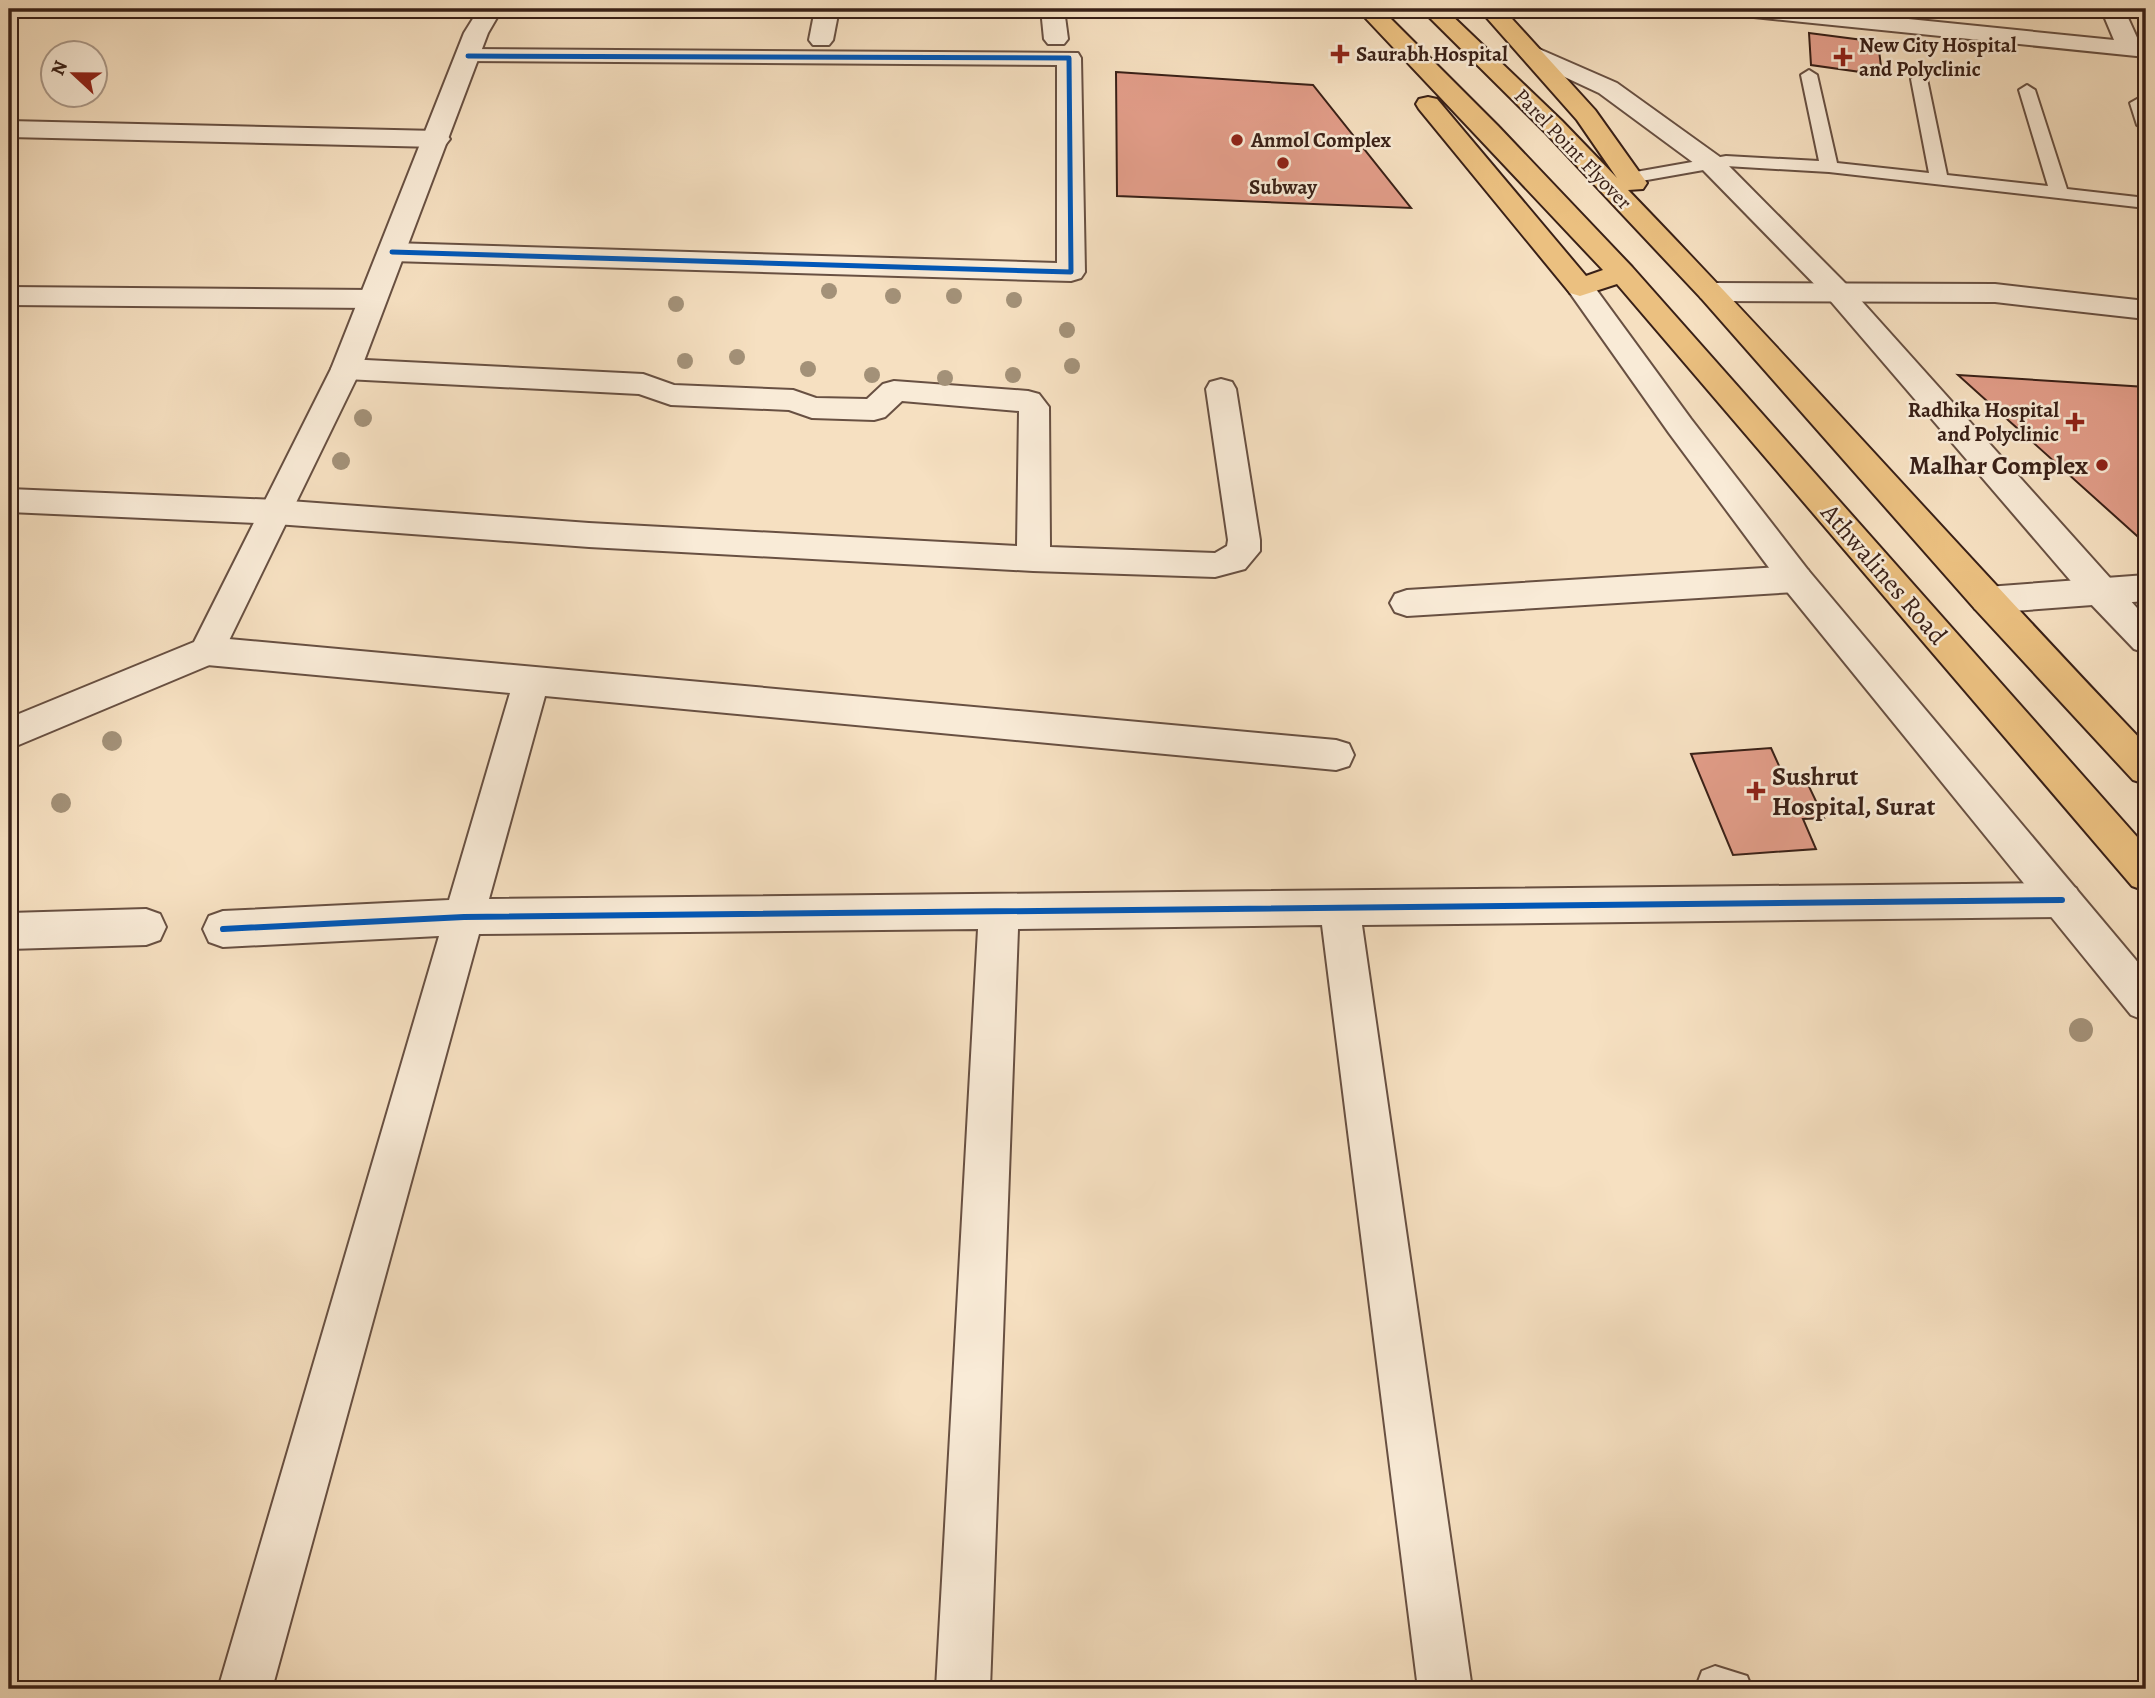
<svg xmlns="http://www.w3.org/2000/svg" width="2155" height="1698" font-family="Alegreya,serif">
<rect width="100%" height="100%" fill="#f6e0c1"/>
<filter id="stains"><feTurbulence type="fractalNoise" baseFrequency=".00286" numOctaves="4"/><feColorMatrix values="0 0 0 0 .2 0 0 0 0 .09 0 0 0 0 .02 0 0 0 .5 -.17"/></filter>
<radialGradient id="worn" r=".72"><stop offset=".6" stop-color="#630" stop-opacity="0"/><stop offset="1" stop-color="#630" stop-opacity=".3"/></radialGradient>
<g fill="#e29d89" stroke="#392017" stroke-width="2">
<polygon points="1809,33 1878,42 1882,75 1811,65"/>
<polygon points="1116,72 1313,85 1411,208 1117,196"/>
<polygon points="1958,375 2146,387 2146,544"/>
<polygon points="1771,748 1785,779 1805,778 1824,818 1803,819 1816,849 1733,855 1691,754"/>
</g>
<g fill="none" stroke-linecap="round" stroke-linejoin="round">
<g stroke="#685042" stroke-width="4">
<g id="service">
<polygon points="1809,70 1817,75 1837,163 1929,173 1911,79 1919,74 1927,79 1947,175 2048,186 2019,90 2027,85 2035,90 2067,189 2146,198 2146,208 1829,172 1726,166 1630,183 1621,178 1630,173 1726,156 1819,161 1801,75"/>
<polygon points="2139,98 2146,101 2146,130 2137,125 2130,103"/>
<polygon points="1715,1666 1747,1676 1752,1689 1699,1689 1697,1684 1702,1671"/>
</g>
</g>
<g stroke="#685042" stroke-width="4">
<g id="minor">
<polygon points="466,9 502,9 498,14 470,14"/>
<polygon points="815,9 839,9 833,40 829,45 813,45 809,40"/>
<polygon points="1041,9 1064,9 1068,39 1064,44 1048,44 1044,39"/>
<polygon points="1732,9 1810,9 2114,40 2101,9 2124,9 2139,42 2146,43 2146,57 1744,16 1736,14"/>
<polygon points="468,49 1078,53 1081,58 1085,272 1081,278 1071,281 392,261 382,258 378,252 382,246 392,243 1057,263 1057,65 459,61 456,56 459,51"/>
<polygon points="9,121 437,131 446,134 450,139 446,144 437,147 9,137"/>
<polygon points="1711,283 1995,284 2146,301 2146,319 1995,302 1711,301 1701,298 1697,292 1701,286"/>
<polygon points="9,287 371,290 381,293 385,299 381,305 371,308 9,305"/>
<polygon points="346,359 643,374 674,385 793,390 816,398 867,399 883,384 894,381 1028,391 1039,394 1049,407 1050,547 1215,553 1227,546 1228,540 1206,389 1210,382 1221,379 1232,382 1236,389 1260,540 1260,551 1245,569 1215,577 1033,571 589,547 276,524 9,512 9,489 276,500 589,523 1017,546 1019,411 902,401 885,417 874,420 812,418 789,410 671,405 639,394 346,379 335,376 331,369 335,362"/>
<polygon points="1796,566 1808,570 1813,579 1808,588 1796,592 1407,616 1395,612 1390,603 1395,594 1407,590"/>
<polygon points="2146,575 2146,601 1987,613 1975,609 1970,600 1975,591 1987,587"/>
<polygon points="207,637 1336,740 1349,744 1354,755 1349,766 1336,770 545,696 489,899 2062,883 2076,888 2082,900 2076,912 2062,917 1362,925 1472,1689 1418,1689 1322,925 1018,929 990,1689 936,1689 978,929 479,934 272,1689 218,1689 439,936 223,947 209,942 203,929 209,916 223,911 449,900 510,693 207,665 195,661 190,651 195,641"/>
<polygon points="146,909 160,914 166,927 160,940 146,945 9,949 9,913"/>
</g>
</g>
<g stroke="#685042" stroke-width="4">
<g id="tertiary">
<polygon points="479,9 502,9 488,33 361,369 219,661 9,749 9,718 194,642 331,369 464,33"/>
<polygon points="1530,45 1617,83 1720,157 1848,286 2146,618 2146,653 2134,649 2088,601 1828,298 1702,169 1599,93 1522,57 1518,52 1522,47"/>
<polygon points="1580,278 1590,281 1691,419 1808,570 2146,972 2146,1021 2131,1015 1784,588 1669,433 1570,293 1566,287 1570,281"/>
</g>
</g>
<g stroke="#392017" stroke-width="4">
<g id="primary">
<polygon points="1357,9 1381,9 1498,126 1632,267 2146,847 2146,891 2132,886 1617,284 1580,296 1570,293 1419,109 1416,104 1419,99 1428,97 1437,99 1586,276 1603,270"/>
<path d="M 1421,9 L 1445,9 L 1562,121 L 1617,178 L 1577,120 L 1479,9 L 1503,9 L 1595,110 L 1647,183 L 1643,189 L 1628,190 C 1804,372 1971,562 2146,745 L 2146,784 L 2133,780 L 1975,609 L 1701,298 L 1544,131 Z"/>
</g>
</g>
<use href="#service" fill="#f9ebd7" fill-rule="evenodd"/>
<use href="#minor" fill="#f9ebd7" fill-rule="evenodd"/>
<use href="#tertiary" fill="#f9ebd7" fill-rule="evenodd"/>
<use href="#primary" fill="#ebc080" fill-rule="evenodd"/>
<g stroke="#f9ebd7" stroke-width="8">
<polyline id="cycleway-far1" points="392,252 1071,272 1069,58 468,56"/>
</g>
<g stroke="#f9ebd7" stroke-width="10">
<polyline id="cycleway" points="223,929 464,917 2062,900"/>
</g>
<use href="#cycleway-far1" stroke="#0057b8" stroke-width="5"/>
<use href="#cycleway" stroke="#0057b8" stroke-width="6"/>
</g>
<g fill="#a39178">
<circle cx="829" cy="291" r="8"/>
<circle cx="893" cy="296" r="8"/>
<circle cx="954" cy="296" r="8"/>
<circle cx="1014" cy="300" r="8"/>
<circle cx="676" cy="304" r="8"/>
<circle cx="1067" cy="330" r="8"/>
<circle cx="737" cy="357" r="8"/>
<circle cx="685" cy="361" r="8"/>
<circle cx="1072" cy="366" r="8"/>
<circle cx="808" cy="369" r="8"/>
<circle cx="872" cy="375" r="8"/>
<circle cx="1013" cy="375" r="8"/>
<circle cx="945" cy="378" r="8"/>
<circle cx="363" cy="418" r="9"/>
<circle cx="341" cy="461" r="9"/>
<circle cx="112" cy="741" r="10"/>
<circle cx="61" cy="803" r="10"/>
<circle cx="2081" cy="1030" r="12"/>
</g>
<g fill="#8f2418" stroke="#f9ebd7" stroke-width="2.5">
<path d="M1336.5 43.5h7v7h7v7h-7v7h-7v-7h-7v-7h7z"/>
<path d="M1839.5 46.5h7v7h7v7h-7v7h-7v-7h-7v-7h7z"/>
<circle cx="1237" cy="140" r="7"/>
<circle cx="1283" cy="163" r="7"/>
<path d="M2071.5 411.5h7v7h7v7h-7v7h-7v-7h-7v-7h7z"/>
<circle cx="2102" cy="465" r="7"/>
<path d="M1752.5 780.5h7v7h7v7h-7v7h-7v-7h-7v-7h7z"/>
</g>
<g text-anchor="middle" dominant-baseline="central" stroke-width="5" stroke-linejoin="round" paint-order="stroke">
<g font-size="21" font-weight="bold" fill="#392017" stroke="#f9ebd7" text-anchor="start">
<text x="1859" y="45">New City Hospital<tspan x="1859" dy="24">and Polyclinic</tspan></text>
<text x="1356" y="54">Saurabh Hospital</text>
<text x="1251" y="140">Anmol Complex</text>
<text x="1283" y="187" text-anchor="middle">Subway</text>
<text x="2059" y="410" text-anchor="end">Radhika Hospital<tspan x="2059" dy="24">and Polyclinic</tspan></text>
</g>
<g font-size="21" fill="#392017" stroke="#f9ebd7">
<text transform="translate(1573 149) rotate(46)">Parel Point Flyover</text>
</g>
<g font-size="26" font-weight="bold" fill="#392017" stroke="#f9ebd7" text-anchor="end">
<text x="2088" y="465">Malhar Complex</text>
<text x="1772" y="776" text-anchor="start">Sushrut<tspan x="1772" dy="30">Hospital, Surat</tspan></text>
</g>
<g font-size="26" fill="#392017" stroke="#f9ebd7">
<text transform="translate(1884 574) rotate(49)">Athwalines Road</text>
</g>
</g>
<rect width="2155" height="1698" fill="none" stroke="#f6e0c1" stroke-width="35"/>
<rect x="10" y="10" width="2134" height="1677" fill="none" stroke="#392017" stroke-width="3.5"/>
<rect x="18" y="18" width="2120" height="1663" fill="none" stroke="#392017" stroke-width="2"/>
<g transform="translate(74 74) rotate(292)"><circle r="33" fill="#f9ebd7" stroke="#ac9a8a" stroke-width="2"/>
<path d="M0-5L12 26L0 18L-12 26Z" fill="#8f2418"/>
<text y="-10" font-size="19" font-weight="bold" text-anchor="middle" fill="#392017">N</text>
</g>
<rect width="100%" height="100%" filter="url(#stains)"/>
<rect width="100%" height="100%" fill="url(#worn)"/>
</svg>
